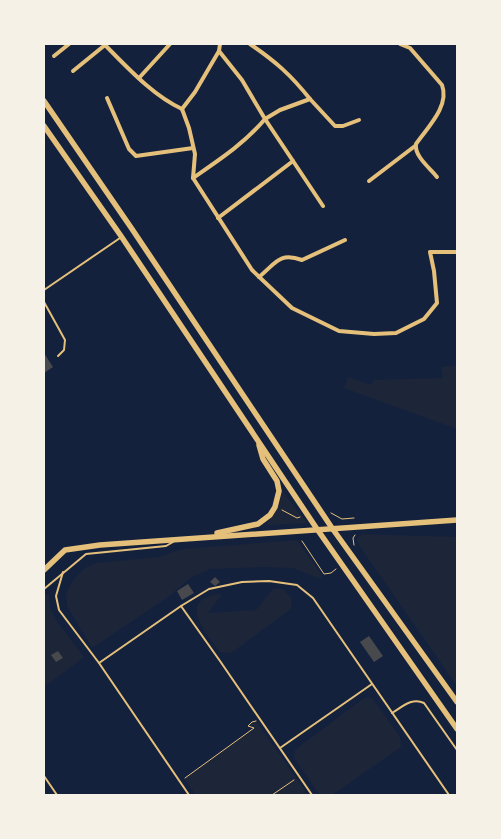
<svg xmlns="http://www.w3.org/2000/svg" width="501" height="839" font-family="'Roboto Condensed',sans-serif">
<rect width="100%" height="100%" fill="#14213d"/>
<g fill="#1d2539">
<polygon points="457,365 457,429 344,388 348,377 371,385 374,380 443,378 441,367"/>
<path d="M 282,491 L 307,523 L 266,525 C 274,514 281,505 282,491 Z"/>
<polygon points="362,534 457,537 457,686 361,548 356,539"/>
<polygon points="297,540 322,575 321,579 293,568 263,567 210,569 190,578 171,595 92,648 67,606 66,593 72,582 84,569 96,563 159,557 183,549"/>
<path d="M 278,588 L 284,590 L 291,598 L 291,609 L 231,653 L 220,652 C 205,632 175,598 222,594 L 208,613 L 256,610 L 273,589 Z"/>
<polygon points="45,595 49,595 50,608 58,623 84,657 44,687 44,597"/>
<polygon points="368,697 373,699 400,737 401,747 332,795 320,795 294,758 295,750 363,699"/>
<polygon points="256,721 308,795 196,795 184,779 253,729 248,726 252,722"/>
</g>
<g fill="#48494c">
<polygon points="44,353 53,367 44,373"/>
<polygon points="215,577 220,582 215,586 210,582"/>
<polygon points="188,584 194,593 182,600 177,591"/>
<polygon points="369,636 383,656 374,662 360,642"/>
<polygon points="58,651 63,658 56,662 51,655"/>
</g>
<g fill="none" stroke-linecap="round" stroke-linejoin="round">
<g stroke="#e5c07b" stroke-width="1">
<polyline points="282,510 297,518 300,517"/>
<polyline points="331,513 342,519 354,518"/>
<polyline points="302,541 324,574 331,573 336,569"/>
<polyline points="354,545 353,538 355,535"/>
<polyline points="185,778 254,728 248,726 252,722 256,721"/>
<polyline points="272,795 294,780"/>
</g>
<g stroke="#e5c07b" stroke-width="2">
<polyline points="44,290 120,238"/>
<polyline points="44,302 65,340 64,350 58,356"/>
<polyline points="63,572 56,596 59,610 99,663 189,795"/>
<polyline points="44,589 86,554 166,546 173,542"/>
<polyline points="99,663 181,606"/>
<path d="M 392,713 C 402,707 412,697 424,703 L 457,750"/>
<polyline points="280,748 372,684"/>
<polyline points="44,776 57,795"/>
<polyline points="312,795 220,661 181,606 209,589 242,582 269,581 297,585 313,598 449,795"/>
</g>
<g stroke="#e5c07b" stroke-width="4">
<path d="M 104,44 C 127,67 152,95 182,109 L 195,92 L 219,51 L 220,44"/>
<path d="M 250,44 C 276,62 290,74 310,99 L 280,110 L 265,119 L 323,206"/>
<path d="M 400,44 L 410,48 L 442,85 C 450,106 427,128 416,144 C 414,156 430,168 437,177"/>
<polyline points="54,56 69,44"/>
<polyline points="73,71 105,45"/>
<polyline points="139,78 170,44"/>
<polyline points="107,98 129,149 136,156 193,148"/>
<polyline points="310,99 335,126 343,126 359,120"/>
<path d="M 182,109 L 189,128 L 195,154 L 193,178 C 219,160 245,143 265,119 L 242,80 L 219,51"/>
<polyline points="193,178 252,270 292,308 339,331 374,334 396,333 424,319 437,303 434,271 430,252 457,252"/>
<polyline points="369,181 415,146"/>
<polyline points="218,218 293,161"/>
<path d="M 259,277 C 276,263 279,252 302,260 L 345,240"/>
</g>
<g stroke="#e5c07b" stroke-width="5.5">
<polyline points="44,101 132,229 332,528 457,702"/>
<polyline points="44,126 121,236 317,529 457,729"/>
<polyline points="217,533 258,524 270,515 275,507 279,491 277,481 263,459 259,445"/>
<polyline points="44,570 65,550 100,545 457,520"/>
</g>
</g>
<rect width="501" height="839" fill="none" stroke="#f6f1e7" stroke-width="90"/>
</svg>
